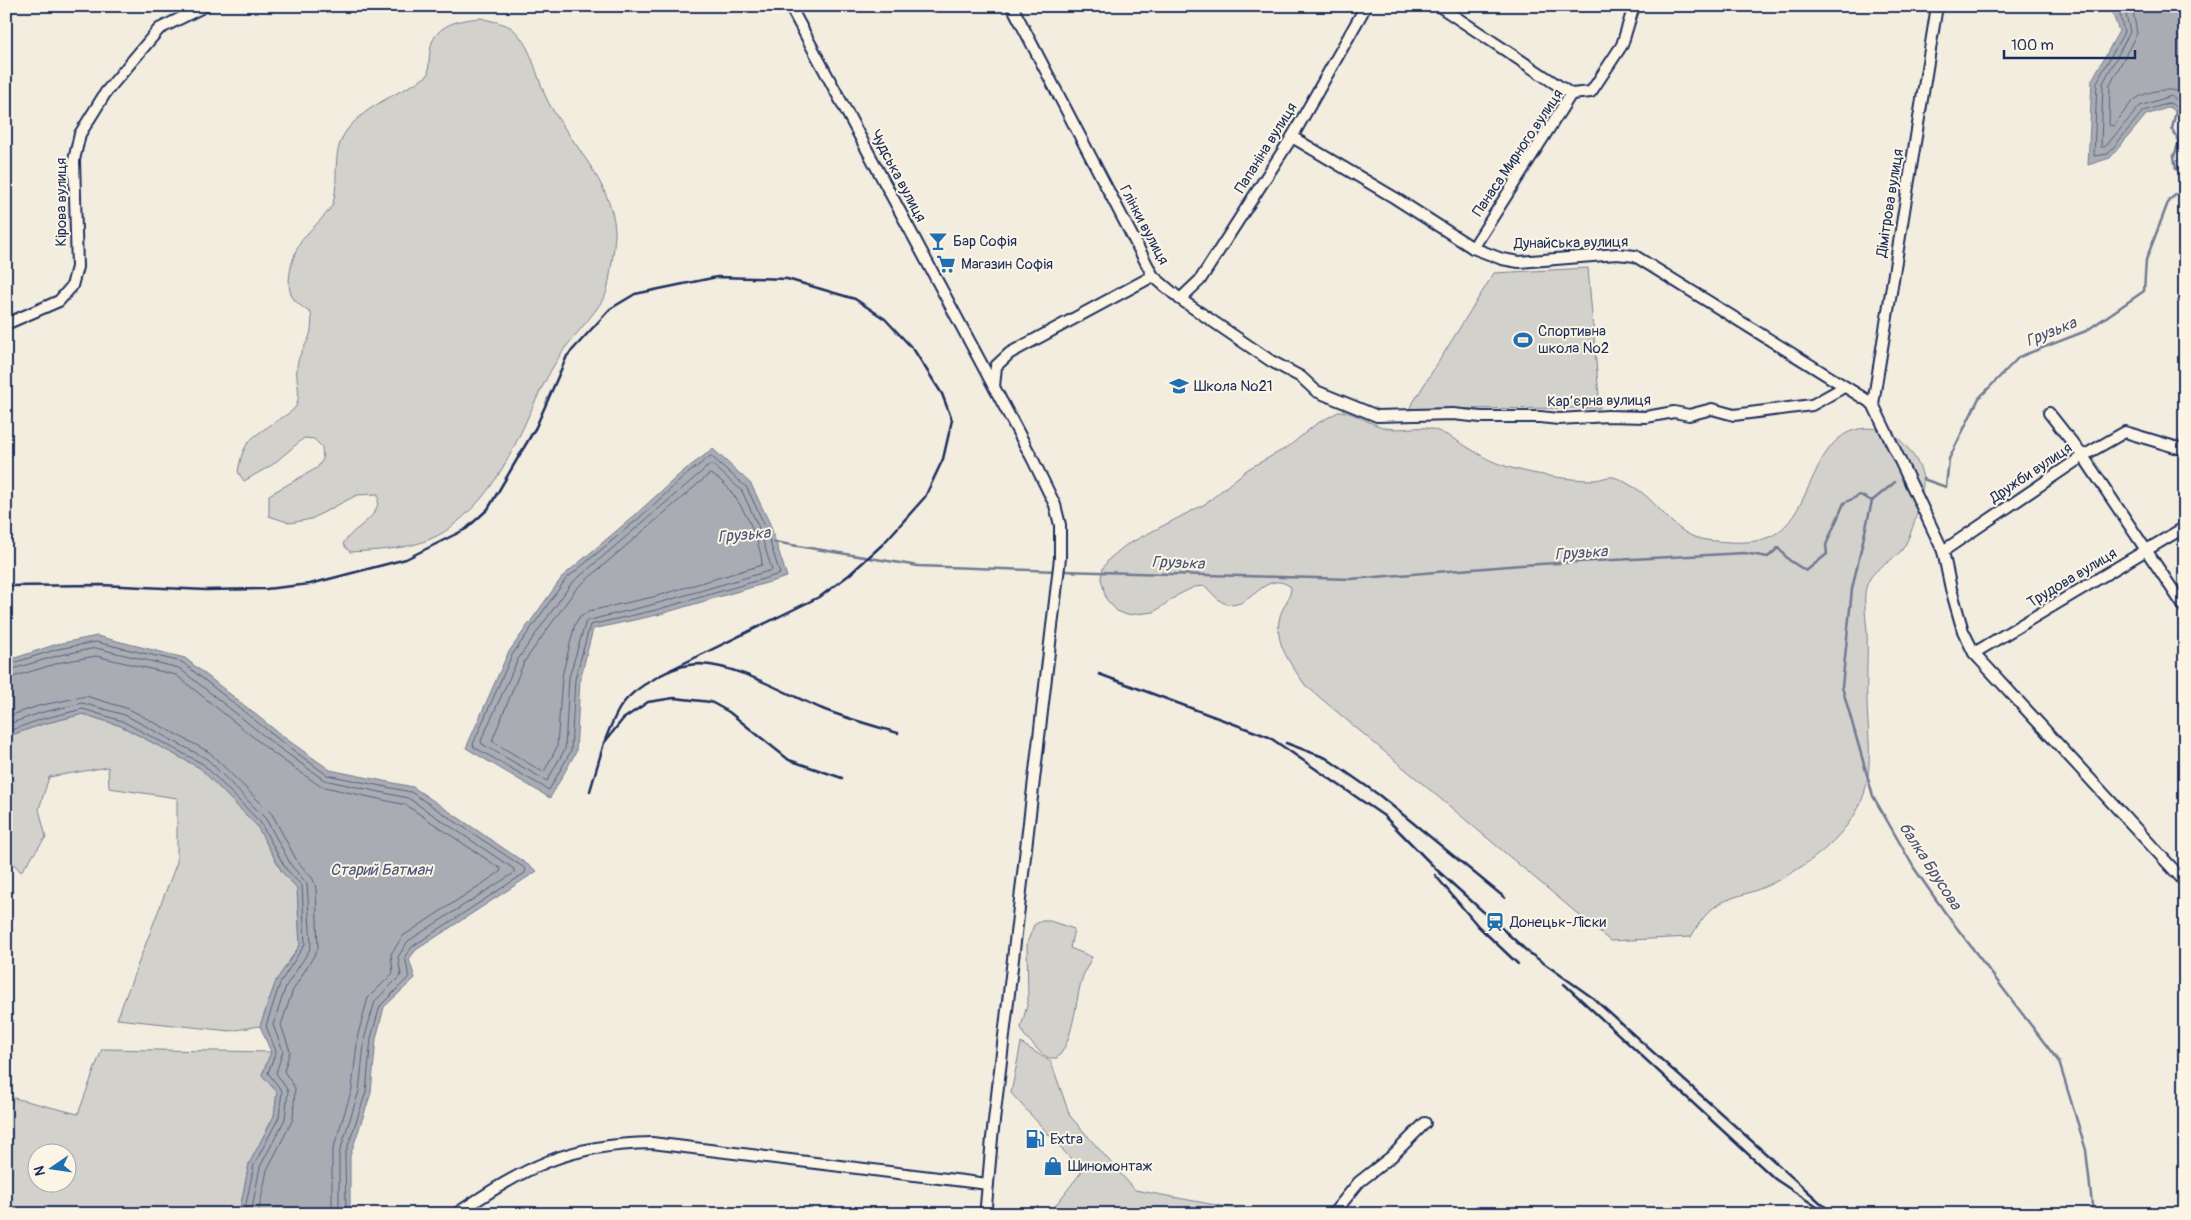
<svg xmlns="http://www.w3.org/2000/svg" width="2191" height="1220" font-family="Pangolin,sans-serif">
<rect width="100%" height="100%" fill="#f3ede0"/>
<filter id="ink" filterUnits="userSpaceOnUse"><feTurbulence type="fractalNoise" baseFrequency=".02" numOctaves="2"/><feDisplacementMap in="SourceGraphic" scale="10" xChannelSelector="R" yChannelSelector="G"/><feConvolveMatrix kernelMatrix="1 2 1 2 8 2 1 2 1" color-interpolation-filters="sRGB"/></filter>
<g filter="url(#ink)">
<g fill="#d3d1cc" stroke="#778095" fill-rule="evenodd">
<path d="M 481,18 C 490,21 506,23 513,29 C 535,49 536,82 551,107 C 573,145 611,183 615,229 C 616,238 609,289 605,296 C 592,319 571,337 557,360 C 521,419 511,482 451,527 C 423,549 384,550 350,552 L 343,544 C 354,525 382,519 378,494 L 357,495 L 311,519 L 290,523 L 269,516 L 269,495 L 317,468 L 323,459 L 322,447 L 314,439 L 304,438 L 272,465 L 244,481 L 238,472 C 244,438 251,439 278,420 C 283,417 290,413 294,409 C 303,398 295,380 297,367 C 299,346 315,343 311,313 C 305,309 297,304 293,298 C 283,284 294,247 306,235 C 312,228 331,211 333,203 C 340,178 330,153 347,130 C 368,103 401,94 428,75 C 429,65 429,51 432,42 C 441,22 462,20 481,18 Z"/>
<polygon points="1588,268 1600,408 1409,409 1494,273"/>
<path d="M 1340,411 C 1357,413 1370,425 1387,428 C 1402,431 1418,425 1432,429 C 1451,434 1475,454 1494,462 C 1514,470 1535,474 1556,477 C 1568,479 1581,480 1594,480 C 1600,480 1607,476 1613,477 C 1618,478 1625,482 1630,485 C 1659,499 1671,535 1706,540 C 1726,542 1751,545 1769,537 C 1818,517 1808,418 1879,429 C 1898,431 1921,460 1923,479 C 1924,494 1911,540 1901,551 C 1886,567 1869,568 1865,593 C 1864,605 1866,619 1867,631 C 1868,655 1866,678 1867,702 C 1868,739 1876,780 1855,814 C 1835,845 1805,867 1773,883 C 1733,903 1716,891 1691,937 L 1610,941 L 1305,685 C 1291,664 1273,643 1280,616 C 1283,606 1291,598 1291,587 C 1263,566 1249,617 1222,602 C 1216,598 1210,591 1205,586 L 1194,587 L 1178,595 L 1154,612 L 1127,615 L 1117,611 L 1106,599 L 1101,578 L 1103,568 L 1109,559 L 1126,545 L 1205,504 L 1248,469 L 1288,447 L 1316,424 Z"/>
<polygon points="83,714 121,726 200,768 257,826 282,872 297,888 300,945 276,981 260,1026 230,1031 117,1019 177,862 177,798 109,788 108,767 49,777 39,809 46,837 21,872 6,855 6,841 10,828 6,826 6,737 43,724"/>
<path d="M 1041,921 L 1050,921 L 1074,929 L 1070,948 L 1092,957 C 1088,965 1083,974 1081,982 C 1075,1005 1073,1042 1057,1058 L 1049,1058 L 1042,1054 L 1024,1035 L 1021,1027 L 1028,1002 L 1027,943 L 1034,925 Z"/>
<polygon points="1021,1043 1051,1062 1070,1116 1135,1190 1264,1214 1056,1214 1052,1210 1082,1171 1011,1093"/>
<path d="M 102,1049 L 271,1052 L 262,1075 L 277,1092 L 274,1116 L 249,1164 L 239,1214 L 6,1214 L 6,1096 L 78,1114 ZM 38,1152 L 68,1152 L 68,1182 L 38,1182 Z"/>
</g>
<g fill="#a9acb3" stroke="#707a91">
<polygon points="2113,6 2185,6 2185,120 2170,107 2146,115 2110,158 2088,165 2092,80 2119,31 2112,12"/>
<polygon points="713,449 751,484 770,524 787,577 657,615 593,629 580,680 576,752 550,798 466,748 508,653 563,576 634,516 682,472"/>
<polygon points="97,636 185,658 285,738 330,770 413,787 537,871 416,950 409,959 415,978 384,1007 376,1039 371,1093 350,1156 350,1214 239,1214 249,1164 274,1116 277,1092 262,1075 271,1052 260,1026 276,981 300,945 297,888 282,872 257,826 200,768 121,726 83,714 43,724 6,737 6,661 57,644"/>
</g>
<g fill="none" stroke-linecap="round" stroke-linejoin="round">
<g stroke="#546180" stroke-width="1">
<polyline points="2118,6 2124,32 2097,82 2094,156 2108,154 2143,111 2170,103 2185,113"/>
<polyline points="2124,6 2130,32 2103,83 2101,147 2105,147 2140,106 2171,96 2185,105"/>
<path d="M 2132,6 L 2137,33 L 2110,85 L 2109,125 L 2113,126 C 2120,118 2126,108 2133,101 C 2145,91 2172,85 2185,95"/>
<polygon points="711,456 747,488 765,526 780,574 656,610 590,625 575,679 571,751 549,790 474,747 473,744 512,655 566,579 638,519 685,476"/>
<polygon points="710,465 713,465 742,491 759,528 772,570 655,604 586,621 569,677 565,749 547,781 482,744 481,741 518,659 571,584"/>
<path d="M 710,474 C 734,482 762,541 762,565 L 653,597 L 589,611 L 580,616 L 575,624 L 562,676 L 557,747 L 545,770 L 541,771 L 492,741 L 524,662 L 576,589 Z"/>
<polyline points="6,665 58,649 96,642 182,662 282,742 327,775 411,792 526,869 525,873 413,946 405,956 409,977 380,1006 371,1038 366,1092 345,1155 346,1214"/>
<polyline points="6,671 60,655 96,648 179,668 278,747 324,780 408,798 514,869 514,873 408,941 398,957 401,975 375,1001 365,1036 359,1091 339,1154 339,1214"/>
<polyline points="6,679 62,662 96,656 176,675 273,753 320,786 406,805 501,869 500,872 403,936 391,954 393,973 368,998 358,1034 352,1089 332,1153 332,1214"/>
<polyline points="6,717 38,706 86,696 129,709 209,752 272,814 297,861 313,879 316,888 318,949 293,990 281,1025 290,1051 284,1071 295,1088 293,1119 267,1170 258,1214"/>
<polyline points="6,725 40,713 82,703 125,715 207,759 266,819 291,865 307,884 311,944 309,951 286,986 273,1025 283,1051 276,1073 288,1091 285,1119 260,1167 251,1214"/>
<polyline points="6,732 42,719 83,709 122,721 203,764 260,822 286,869 302,886 305,944 280,983 266,1026 276,1051 268,1073 282,1091 279,1117 254,1165 244,1214"/>
</g>
<g stroke="#707a91" stroke-width="2.5">
<polyline points="2176,111 2172,129 2179,142 2174,156 2176,169 2185,173"/>
<polyline points="1923,479 1946,487 1949,459 1979,398 2019,357 2086,331 2144,291 2146,260 2169,200 2177,194 2182,198 2185,197"/>
<polyline points="1872,501 1852,589 1842,687 1873,796 1914,868 1944,911 2059,1062 2086,1150 2093,1214"/>
<polyline points="774,542 918,566 1057,571"/>
<polyline points="1062,571 1351,579 1521,565 1744,553 1768,557 1778,548 1789,560 1806,571 1827,554 1826,545 1844,503 1860,495 1872,501 1895,482"/>
</g>
<g stroke="#1b2f5e" stroke-width="14">
<g id="minor">
<polyline points="790,6 1032,458 1055,505 1060,525 1060,558 992,1138 986,1206 988,1214"/>
<polyline points="1012,6 1153,276 1180,299 1271,361 1301,377 1316,391 1377,416 1453,414 1481,417 1540,417 1559,419 1608,416 1646,417 1674,412 1689,415 1712,409 1734,415 1812,405 1844,387"/>
<polyline points="1439,6 1571,94"/>
<polyline points="1571,94 1591,92 1622,45 1634,6"/>
<polyline points="1292,137 1395,198 1473,248 1502,259 1519,262 1617,254 1635,256 1873,404"/>
<polyline points="1473,248 1571,94"/>
<polyline points="1180,299 1200,280 1292,137 1366,6"/>
<polyline points="6,324 59,301 72,286 77,267 74,160 80,134 106,92 159,29 205,6"/>
<polyline points="994,387 996,366 1010,353 1153,276"/>
<polyline points="1873,404 1943,551 1951,589 1963,631 1974,653 2185,882"/>
<polyline points="1873,404 1937,6"/>
<polyline points="2049,413 2083,456 2185,608"/>
<polyline points="1943,551 2083,456 2125,432 2185,450"/>
<polyline points="1974,653 2185,527"/>
<path d="M 456,1214 C 525,1168 566,1144 652,1143 L 988,1184"/>
<polyline points="1333,1214 1359,1182 1391,1157 1425,1123"/>
</g>
</g>
<use href="#minor" stroke="#fcf5e5" stroke-width="10"/>
<g stroke="#1b2f5e" stroke-width="2.5">
<polyline points="6,586 101,585 206,590 266,589 310,584 406,559 466,529 488,509 536,427 567,356 610,309 635,294 717,277 787,279 855,299 885,319 914,350 942,394 952,420 943,459 925,497 883,544 849,575 821,596 670,670"/>
<polyline points="1099,674 1269,737 1384,816 1437,870 1528,952 1593,998 1833,1214"/>
<path d="M 604,743 C 616,711 622,696 654,679 C 667,671 684,664 700,664 C 742,666 787,695 825,710 C 849,719 874,726 898,733"/>
<polyline points="1286,743 1326,758 1379,795 1505,898"/>
<polyline points="590,791 604,743 623,719 648,702 674,698 711,702 729,712 789,760 842,778"/>
<polyline points="1435,875 1478,926 1518,964"/>
<polyline points="1564,984 1775,1179 1817,1207"/>
</g>
</g>
</g>
<defs>
<g id="bar-bare" transform="scale(1.5)"><path d="M-6-5H6L.8 .8V4.5H3.5V6h-7V4.5H-.8V.8Z" fill="#1f6fb2" stroke="#fcf5e5" stroke-width="2.5" paint-order="stroke"/></g>
<g id="supermarket-bare" transform="scale(1.5)"><path d="M-6-5.5h2.5l.6 2H6L4.5 2H-2.5L-4.4-4H-6ZM-1.5 3.2a1.3 1.3 0 1 0 .1 0ZM3 3.2a1.3 1.3 0 1 0 .1 0Z" fill="#1f6fb2" stroke="#fcf5e5" stroke-width="2.5" paint-order="stroke"/></g>
<g id="stadium-bare" transform="scale(1.5)"><path d="M0-5a6.5 5 0 1 0 0 10a6.5 5 0 1 0 0-10ZM-3.5-1.8h7v3.6h-7Z" fill="#1f6fb2" stroke="#fcf5e5" stroke-width="2.5" paint-order="stroke"/></g>
<g id="school-bare" transform="scale(1.5)"><path d="M0-5L7-2L0 1L-7-2ZM-4 1L0 2.5L4 1V4Q0 6-4 4Z" fill="#1f6fb2" stroke="#fcf5e5" stroke-width="2.5" paint-order="stroke"/></g>
<g id="station-bare" transform="scale(1.5)"><path d="M-3-6H3Q5-6 5-4V2Q5 4 3 4L4.5 6H3L1.5 4h-3L-3 6H-4.5L-3 4Q-5 4-5 2V-4Q-5-6-3-6ZM-3.5-4v3h7v-3ZM-3.5 1v1.5H-2V1ZM2 1v1.5H3.5V1Z" fill="#1f6fb2" stroke="#fcf5e5" stroke-width="2.5" paint-order="stroke"/></g>
<g id="fuel-bare" transform="scale(1.5)"><path d="M-5.5-6h7V0h2V4h1.3V-2.5L3-4.5l.8-.8L6-3V5H2.5V1h-1V6h-7ZM-4.2-4.7v3.2H.2V-4.7Z" fill="#1f6fb2" stroke="#fcf5e5" stroke-width="2.5" paint-order="stroke"/></g>
<g id="shop-bare" transform="scale(1.5)"><path d="M-5-2.5h2.3a2.7 3.5 0 0 1 5.4 0H5L5.5 6h-11ZM-1.5-2.5h3a1.5 2.3 0 0 0-3 0Z" fill="#1f6fb2" stroke="#fcf5e5" stroke-width="2.5" paint-order="stroke"/></g>
</defs>
<g fill-rule="evenodd">
<use href="#bar-bare" x="938" y="241"/>
<use href="#supermarket-bare" x="946" y="264"/>
<use href="#stadium-bare" x="1523" y="340"/>
<use href="#school-bare" x="1179" y="386"/>
<use href="#station-bare" x="1495" y="922"/>
<use href="#fuel-bare" x="1035" y="1139"/>
<use href="#shop-bare" x="1053" y="1166"/>
</g>
<g text-anchor="middle" dominant-baseline="central" stroke-width="4" stroke-linejoin="round" paint-order="stroke">
<g font-size="15" fill="#1b2f5e" stroke="#fcf5e5">
<text transform="translate(1266 148) rotate(-58)">Папаніна вулиця</text>
<text transform="translate(1518 153) rotate(-56)">Панаса Мирного вулиця</text>
<text transform="translate(898 176) rotate(62)">Чудська вулиця</text>
<text transform="translate(61 202) rotate(-90)">Кірова вулиця</text>
<text transform="translate(1890 203) rotate(-81)">Дімітрова вулиця</text>
<text transform="translate(1144 225) rotate(62)">Глінки вулиця</text>
<text transform="translate(1571 243) rotate(-1)">Дунайська вулиця</text>
<text transform="translate(1599 401) rotate(-1)">Кар’єрна вулиця</text>
<text transform="translate(2031 473) rotate(-34)">Дружби вулиця</text>
<text transform="translate(2072 578) rotate(-31)">Трудова вулиця</text>
</g>
<g font-size="15" fill="#1b2f5e" stroke="#fcf5e5" text-anchor="start">
<text x="953" y="241">Бар Софія</text>
<text x="961" y="264">Магазин Софія</text>
<text x="1538" y="331">Спортивна<tspan x="1538" dy="17">школа №2</tspan></text>
<text x="1194" y="386">Школа №21</text>
<text x="1510" y="922">Донецьк-Ліски</text>
<text x="1050" y="1139">Extra</text>
<text x="1068" y="1166">Шиномонтаж</text>
</g>
<g font-size="16" font-style="italic" fill="#465478" stroke="#fcf5e5">
<text transform="translate(2051 332) rotate(-22)">Грузька</text>
<text transform="translate(744 535) rotate(-5)">Грузька</text>
<text transform="translate(1581 553) rotate(-4)">Грузька</text>
<text transform="translate(1178 563) rotate(2)">Грузька</text>
<text transform="translate(1930 866) rotate(57)">балка Брусова</text>
<text x="381" y="870">Старий Батман</text>
</g>
</g>
<rect width="2191" height="1220" fill="none" stroke="#fcf5e5" stroke-width="25"/>
<rect x="12" y="12" width="2166" height="1195" fill="none" stroke="#1b2f5e" stroke-width="2" filter="url(#ink)"/>
<g transform="translate(52 1168) rotate(257)"><circle r="24" fill="#fcf5e5" stroke="#a2a6af"/>
<path d="M0-4L9 19L0 12L-9 19Z" fill="#1f6fb2"/>
<text y="-8" font-size="14" font-weight="bold" text-anchor="middle" fill="#1b2f5e">N</text>
</g>
<path d="M2004 50v8h131v-8" fill="none" stroke="#1b2f5e" stroke-width="2.5"/>
<text x="2011" y="50" font-size="15" fill="#1b2f5e" stroke="#fcf5e5" stroke-width="4" paint-order="stroke">100 m</text>
</svg>
